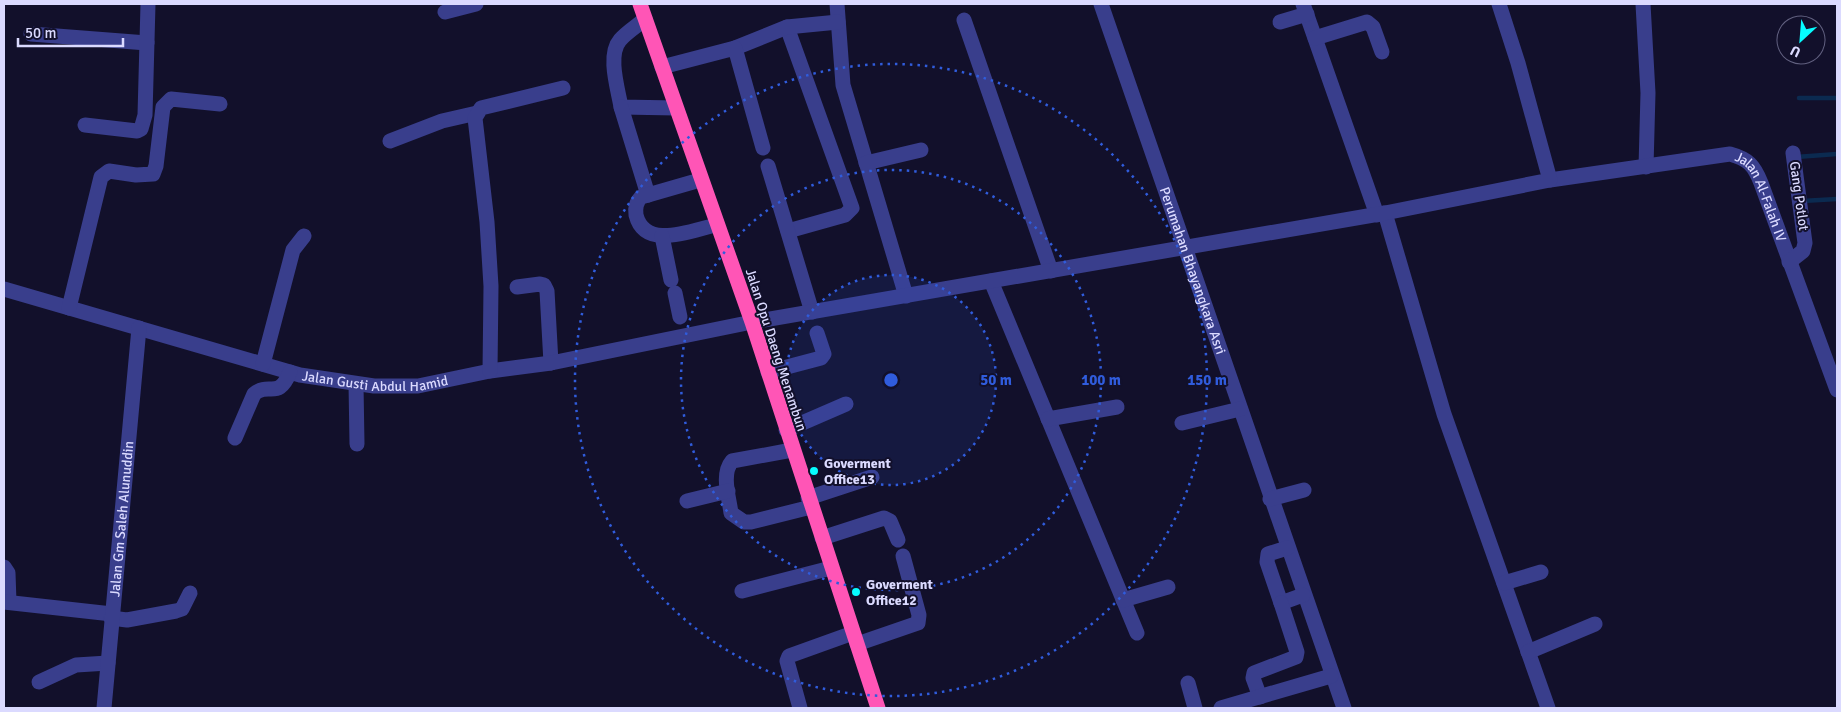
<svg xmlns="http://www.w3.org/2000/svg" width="1841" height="712" font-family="Signika,sans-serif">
<rect width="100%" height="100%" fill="#12102b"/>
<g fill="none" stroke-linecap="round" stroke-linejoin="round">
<g stroke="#0b2a50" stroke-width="4.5">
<polyline points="1799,98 1837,98"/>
<polyline points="1796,157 1837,154"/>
<polyline points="1802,201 1837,199"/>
</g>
<g stroke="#393e8c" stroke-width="15">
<polyline points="837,4 843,85 906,296"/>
<path id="s1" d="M 1101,4 L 1344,708"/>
<polyline points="1303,4 1377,215"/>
<polyline points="1643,4 1648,93 1646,167"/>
<polyline points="445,12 476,4"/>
<path d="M 645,19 C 637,26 627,32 620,40 C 607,55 618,89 621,107 L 676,108"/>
<polyline points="964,20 1051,271"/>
<polyline points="1280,22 1307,14"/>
<polyline points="787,27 852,208 845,215 788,231"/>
<polyline points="31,34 147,43"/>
<polyline points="1315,38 1367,22 1373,27 1382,52"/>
<polyline points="735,48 787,27 838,22"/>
<polyline points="662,67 735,48 763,148"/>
<polyline points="621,107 648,195"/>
<polyline points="85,125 137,131 141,129 145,115 148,4"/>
<polyline points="390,141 442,121 477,113"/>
<polyline points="866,163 921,150"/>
<polyline points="768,166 812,312"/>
<path d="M 700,180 L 641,197 C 636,202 635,208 636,215 C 645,251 692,230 716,225"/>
<path id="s2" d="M 1550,180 L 1730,154 C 1748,159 1754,165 1761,183 L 1837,390"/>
<polyline points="1385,213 1444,414 1548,708"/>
<polyline points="662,236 671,280"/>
<polyline points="1789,262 1803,251 1805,243 1793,153"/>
<polyline points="991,281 1137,633"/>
<polyline points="517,287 540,284 544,285 547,291 551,363"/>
<path id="s3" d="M 4,289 L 300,375 L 374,386 L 418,386 L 490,371 L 551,363 L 752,322 L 1385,213 L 1550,180 L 1518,63 L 1499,4"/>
<polyline points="675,293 680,317"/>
<polyline points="69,308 101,177 109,171 136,175 153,174 156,166 163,107 171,99 220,104"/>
<polyline points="263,364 293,250 304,236"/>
<polyline points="490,371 491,286 487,222 475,118 481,108 563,88"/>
<polyline points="768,372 821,358 824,354 817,333"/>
<polyline points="356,384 357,444"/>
<polyline points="1048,419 1117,407"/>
<polyline points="1182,423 1240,409"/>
<polyline points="786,430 846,404"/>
<path d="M 235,438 L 254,394 C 270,381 278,401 290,372"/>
<path d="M 792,450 L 732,461 C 721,474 729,497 731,513 L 744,522 L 751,522 L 811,507"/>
<polyline points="808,498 872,477"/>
<polyline points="1270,499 1304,490"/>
<polyline points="687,501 728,491"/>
<polyline points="822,538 884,518 890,521 898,540"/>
<polyline points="1287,548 1268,554 1267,562 1281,603 1303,595"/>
<polyline points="4,567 8,573 9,602"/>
<polyline points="1504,583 1541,572"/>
<polyline points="742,591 831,568"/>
<polyline points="1123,600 1168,587"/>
<polyline points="4,602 112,614"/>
<polyline points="111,618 127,620 176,611 182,609 190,593"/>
<polyline points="857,644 918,623 919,615 903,556"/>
<polyline points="1528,652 1595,624"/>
<polyline points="39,682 76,665 108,663"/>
<polyline points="1188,683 1195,708"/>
<polyline points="1260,697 1253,678 1254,673 1296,657 1297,652 1281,603"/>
<path id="s4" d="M 104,708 L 139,328"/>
<polyline points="800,708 787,661 789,656 853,633"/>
<polyline points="1221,708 1331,676"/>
</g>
<polyline stroke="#ff55b6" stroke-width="15" points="640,4 752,322 878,708"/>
</g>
<circle cx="891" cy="380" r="105" fill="#305cdc" fill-opacity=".12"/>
<g fill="none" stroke="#305cdc" stroke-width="2.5" stroke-dasharray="2.5 5">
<circle cx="891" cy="380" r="105"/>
<circle cx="891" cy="380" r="210"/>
<circle cx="891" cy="380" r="316"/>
</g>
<g fill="#06fcff" stroke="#12102b" stroke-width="2">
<circle cx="814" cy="471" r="5"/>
<circle cx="856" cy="592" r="5"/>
</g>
<g text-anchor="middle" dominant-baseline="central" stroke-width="4" stroke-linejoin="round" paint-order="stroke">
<g font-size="14" fill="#dbdaff" stroke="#12102b">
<text transform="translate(1799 196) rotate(82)">Gang Potlot</text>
<text stroke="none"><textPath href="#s2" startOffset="238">Jalan Al-Falah IV</textPath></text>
<text stroke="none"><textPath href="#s1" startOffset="282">Perumahan Bhayangkara Asri</textPath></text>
<text transform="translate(776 350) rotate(72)">Jalan Opu Daeng Menambun</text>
<text stroke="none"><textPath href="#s3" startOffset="384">Jalan Gusti Abdul Hamid</textPath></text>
<text stroke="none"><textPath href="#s4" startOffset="190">Jalan Gm Saleh Alunuddin</textPath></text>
</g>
<g font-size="14" font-weight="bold" fill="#dbdaff" stroke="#12102b" text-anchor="start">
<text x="824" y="463">Goverment<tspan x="824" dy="16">Office13</tspan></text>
<text x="866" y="584">Goverment<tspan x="866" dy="16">Office12</tspan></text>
</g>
</g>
<circle cx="891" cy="380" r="8" fill="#305cdc" stroke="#12102b" stroke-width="2.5"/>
<g font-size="15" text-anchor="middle" font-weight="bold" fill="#305cdc" stroke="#12102b" stroke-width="4" stroke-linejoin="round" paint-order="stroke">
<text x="996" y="385">50 m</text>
<text x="1101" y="385">100 m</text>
<text x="1207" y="385">150 m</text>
</g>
<rect width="1841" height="712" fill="none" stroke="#dbdaff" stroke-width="10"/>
<g transform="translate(1801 40) rotate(206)"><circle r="24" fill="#12102b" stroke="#626180"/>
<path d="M0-4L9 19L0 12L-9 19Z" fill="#06fcff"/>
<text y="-8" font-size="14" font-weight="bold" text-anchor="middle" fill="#dbdaff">U</text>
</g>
<path d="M18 38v8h105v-8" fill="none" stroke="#dbdaff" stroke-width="2.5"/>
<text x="25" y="38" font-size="15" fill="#dbdaff" stroke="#12102b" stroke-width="4" paint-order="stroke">50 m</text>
</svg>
